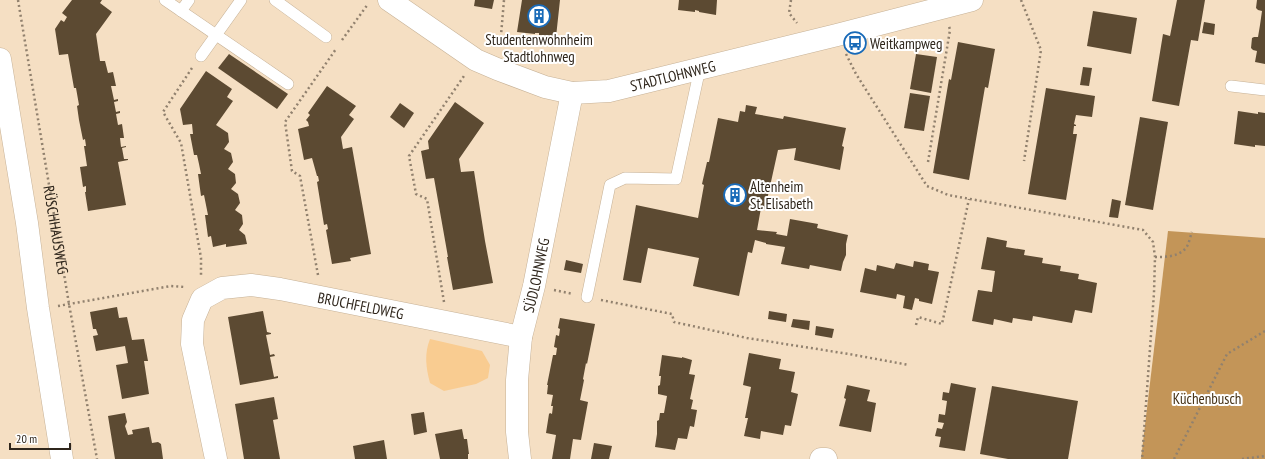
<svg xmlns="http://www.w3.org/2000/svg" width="1265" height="459" font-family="'PT Sans Narrow',sans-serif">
<rect width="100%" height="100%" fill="#f5dfc3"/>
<path fill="#f9cc91" d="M 430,339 L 482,351 L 490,365 L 488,378 L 476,384 L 444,391 L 430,383 C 426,368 424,354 430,339 Z"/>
<polygon fill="#c39558" points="1168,231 1265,238 1265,459 1141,459"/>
<g fill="#5c4a32">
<polygon points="72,0 102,0 100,3 112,12 96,34 100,61 105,61 108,73 113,72 116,86 111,86 114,100 118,99 118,101 114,102 116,112 120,111 120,113 116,114 118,125 122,124 124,138 120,138 121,147 126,146 126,147 122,148 124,159 128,159 128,160 118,162 126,205 88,211 85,192 86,192 86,186 83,187 80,167 87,166 84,146 86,146 85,139 83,140 79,120 77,106 79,105 76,88 74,88 68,54 59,55 55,29 61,20 64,22 67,17 62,13"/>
<polygon points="475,0 494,0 492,9 474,6"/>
<polygon points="522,0 560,0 556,37 539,35 539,33 535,33 535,34 517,32"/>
<polygon points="679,0 717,0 716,15 699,12 699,11 695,10 695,12 678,10"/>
<polygon points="1177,0 1205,0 1198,41 1191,40 1179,106 1152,101 1163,34 1170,36"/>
<polygon points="1257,0 1265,0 1265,64 1255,62 1257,51 1253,50 1251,48 1252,38 1254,37 1258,37 1260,25 1262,11 1258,10 1256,8"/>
<polygon points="1093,11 1137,18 1131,54 1087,46"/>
<polygon points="1204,22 1215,24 1214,35 1202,33"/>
<polygon points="958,42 995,49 988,88 985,87 969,180 933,173 949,79 951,80"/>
<polygon points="229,54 288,94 277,109 218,68"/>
<polygon points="916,54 937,57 931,93 910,89"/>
<polygon points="1083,67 1092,68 1089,86 1080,85"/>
<polygon points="206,71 232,89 227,97 233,101 216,125 228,133 229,142 224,149 231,153 233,162 228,169 235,174 236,183 231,189 238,194 240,203 235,210 242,215 243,224 239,230 245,235 247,244 226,247 226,244 213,247 211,236 208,237 205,215 208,215 204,195 201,196 198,174 201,174 199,164 197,155 194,155 190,134 193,134 192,124 183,125 180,109"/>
<polygon points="327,86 356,106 349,115 354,119 341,137 343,149 352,147 371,254 350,258 351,261 332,264 326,230 328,229 327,224 324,225 317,182 319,181 318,176 317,176 312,158 304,160 298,129 309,126 308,122 306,120 310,115 308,113"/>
<polygon points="1046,88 1095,96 1092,117 1076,115 1074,124 1076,125 1076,126 1074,126 1073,134 1077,134 1066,200 1028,194"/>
<polygon points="910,93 930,96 924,131 904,128"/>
<polygon points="455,102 484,123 459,159 461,172 474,171 485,241 493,283 453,290 447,257 448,257 434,178 426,179 421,151 429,149 428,141"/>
<polygon points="400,103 414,113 404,128 390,117"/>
<polygon points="746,105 757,107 755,114 783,119 784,116 846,128 842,146 844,147 840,170 794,160 796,148 778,150 765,209 761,208 757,230 777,232 776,234 787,236 790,219 818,224 817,228 848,235 846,244 846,255 843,262 841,271 810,265 809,269 781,264 785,247 766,244 766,243 755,240 752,253 748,252 739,296 693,286 699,258 648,248 641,283 623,280 636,205 698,218 704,185 702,184 707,162 709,162 718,118 738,122 740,111 745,112"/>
<polygon points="1238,111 1258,114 1258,112 1265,113 1265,146 1255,145 1255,147 1234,144"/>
<polygon points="1140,117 1168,122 1153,210 1125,205"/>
<polygon points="1112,199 1121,201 1118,218 1109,217"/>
<polygon points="987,237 1007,241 1006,247 1025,250 1024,255 1043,258 1042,263 1061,266 1060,271 1079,274 1078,279 1097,283 1092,313 1075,310 1072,323 1033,316 1032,321 1013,318 1012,323 994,319 993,325 972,321 978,290 992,292 995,271 981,269"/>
<polygon points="566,260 583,264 581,273 564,270"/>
<polygon points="914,261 929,264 928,270 939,272 932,304 919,301 919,299 915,298 912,310 903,308 905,296 897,294 896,299 860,292 865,268 876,271 877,265 894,269 896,263 913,267"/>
<polygon points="117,307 119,318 127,317 132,340 144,339 148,361 144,361 149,394 122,399 116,365 128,363 125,346 96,351 93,336 98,335 96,329 93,329 90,312"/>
<polygon points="263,311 267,332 271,333 271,334 266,335 270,355 274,354 275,356 270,357 274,377 278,376 278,378 240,385 228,317"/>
<polygon points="769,311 787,314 786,322 768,319"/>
<polygon points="560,318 595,324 587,364 586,363 583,379 584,380 580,400 588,402 581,440 573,439 570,459 552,459 556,435 546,433 549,414 550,413 552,414 553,406 551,406 553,395 547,394 548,385 547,385 553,355 556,355 557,348 554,347 556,335 559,336 560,329 558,328"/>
<polygon points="793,319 810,321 809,330 791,327"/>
<polygon points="816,326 834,329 832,338 815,335"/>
<polygon points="749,353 781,359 779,369 795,372 791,392 798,394 791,426 785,425 783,435 761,431 760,439 744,436 748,418 745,418 751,387 743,385"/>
<polygon points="662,355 682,358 682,357 692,360 689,374 695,375 690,399 693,400 691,409 697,410 694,427 690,426 687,439 678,438 675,450 655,447 657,434 657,421 659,420 660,413 664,413 667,396 658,394 658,386 660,385 661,376 659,376"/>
<polygon points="951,383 976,388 965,451 939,447 941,437 935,436 937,428 942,429 944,423 938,422 939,414 945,415 947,401 942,400 943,392 949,393"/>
<polygon points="847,385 870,390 867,401 876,403 871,432 839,426 846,399 844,398"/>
<polygon points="992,386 1078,401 1068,459 1008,459 980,454"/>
<polygon points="274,397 278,419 273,420 280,459 244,459 235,404"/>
<polygon points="424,412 427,432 414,435 411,414"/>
<polygon points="125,413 127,422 125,426 128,435 133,434 132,430 149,427 152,443 158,442 161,444 163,459 115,459 108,416"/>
<polygon points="462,429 464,439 467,439 469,454 468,454 468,459 440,459 435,434"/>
<polygon points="384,440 387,459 355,459 353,446"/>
<polygon points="594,443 612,446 609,459 591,459"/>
</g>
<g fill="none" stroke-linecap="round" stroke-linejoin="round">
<g stroke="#c6b196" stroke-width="12">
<g id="service">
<polyline points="165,0 288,84"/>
<polyline points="275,0 326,37"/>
<polyline points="181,11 189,0"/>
<polyline points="201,56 241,0"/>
<polyline points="1231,86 1265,90"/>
<polyline points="587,297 610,185 625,178 676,179 700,68"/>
</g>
</g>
<g stroke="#c6b196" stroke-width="23">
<g id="minor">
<path id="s2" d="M 389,0 L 476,60 L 497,69 L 545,87 L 572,93 L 609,91 L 837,35 L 972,0"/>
<path id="s3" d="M 216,459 L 192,344 L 193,320 L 202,299 L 222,288 L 251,285 L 280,289 L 521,337"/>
<path id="s4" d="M 520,459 L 517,432 L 517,380 L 521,337 L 534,286 L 572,93"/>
<polyline points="821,459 826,459"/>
</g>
</g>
<g stroke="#c6b196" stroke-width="23">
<polyline id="secondary" points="0,59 27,223 38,308 62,459"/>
</g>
<g stroke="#91816e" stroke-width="2.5" stroke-dasharray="2 3" stroke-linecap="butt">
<path id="s1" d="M 18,0 L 69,304 L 97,459"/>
<polyline points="791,0 789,13 797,23"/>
<polyline points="1021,0 1041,50 1024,161"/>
<polyline points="342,40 368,4"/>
<polyline points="500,47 504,0"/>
<polyline points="846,54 856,74 927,186 948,195 1143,230 1153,242 1155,257 1154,293 1142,459"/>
<polyline points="192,68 163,112 181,143 201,258 201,276"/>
<polyline points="928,162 950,30 949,26"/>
<path d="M 1155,257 C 1166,257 1178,257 1186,248 C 1189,244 1190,237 1192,232"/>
<polyline points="318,275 300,176 292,171 285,122 336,49"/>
<polyline points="554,290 573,294"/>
<polyline points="601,300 672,314 674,322 747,338 849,354 909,365"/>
<polyline points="444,302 427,199 416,194 409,156 464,76"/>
<polyline points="58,306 171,286 185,287"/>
<polyline points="916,325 918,317 942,324 969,199"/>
<polyline points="1174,459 1227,354 1265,331"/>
<polyline points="1242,459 1265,456"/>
</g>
<use href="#service" stroke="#fff" stroke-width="11"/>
<use href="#minor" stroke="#fff" stroke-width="22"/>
<use href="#secondary" stroke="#fff" stroke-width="22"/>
</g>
<defs>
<g id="building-ring" transform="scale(1.15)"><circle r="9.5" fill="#fff" stroke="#186ab8" stroke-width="1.5"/><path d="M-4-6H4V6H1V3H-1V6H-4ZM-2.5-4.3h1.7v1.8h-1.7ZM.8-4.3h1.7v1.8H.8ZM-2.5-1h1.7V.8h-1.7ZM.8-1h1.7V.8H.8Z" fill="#186ab8"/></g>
<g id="bus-ring" transform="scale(1.15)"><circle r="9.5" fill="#fff" stroke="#186ab8" stroke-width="1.5"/><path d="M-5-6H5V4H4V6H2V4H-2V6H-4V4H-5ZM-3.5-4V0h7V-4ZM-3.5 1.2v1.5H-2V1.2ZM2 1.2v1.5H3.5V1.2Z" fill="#186ab8"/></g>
</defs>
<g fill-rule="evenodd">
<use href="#building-ring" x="539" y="16"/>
<use href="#bus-ring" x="855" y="43"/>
<use href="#building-ring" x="735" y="195"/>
</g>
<g text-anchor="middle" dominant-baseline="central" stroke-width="4" stroke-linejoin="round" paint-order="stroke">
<g font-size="15" fill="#2f261c" stroke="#fff" text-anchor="start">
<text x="539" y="39" text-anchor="middle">Studentenwohnheim<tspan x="539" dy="17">Stadtlohnweg</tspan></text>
<text x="870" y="43">Weitkampweg</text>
<text x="750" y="186">Altenheim<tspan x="750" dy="17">St. Elisabeth</tspan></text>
</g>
<g font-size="15" fill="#2f261c" stroke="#fff">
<text stroke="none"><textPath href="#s2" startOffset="310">STADTLOHNWEG</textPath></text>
<text stroke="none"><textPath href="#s1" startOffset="233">RÜSCHHAUSWEG</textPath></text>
<text stroke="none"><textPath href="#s4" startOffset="186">SÜDLOHNWEG</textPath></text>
<text stroke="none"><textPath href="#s3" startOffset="328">BRUCHFELDWEG</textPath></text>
</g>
<g font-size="15" fill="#453115" stroke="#fff">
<text x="1207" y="398">Küchenbusch</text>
</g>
</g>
<path d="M10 443v6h60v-6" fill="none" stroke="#2f261c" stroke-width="2"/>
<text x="16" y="443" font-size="12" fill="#2f261c" stroke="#ffffff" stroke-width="3" paint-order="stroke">20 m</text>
</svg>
